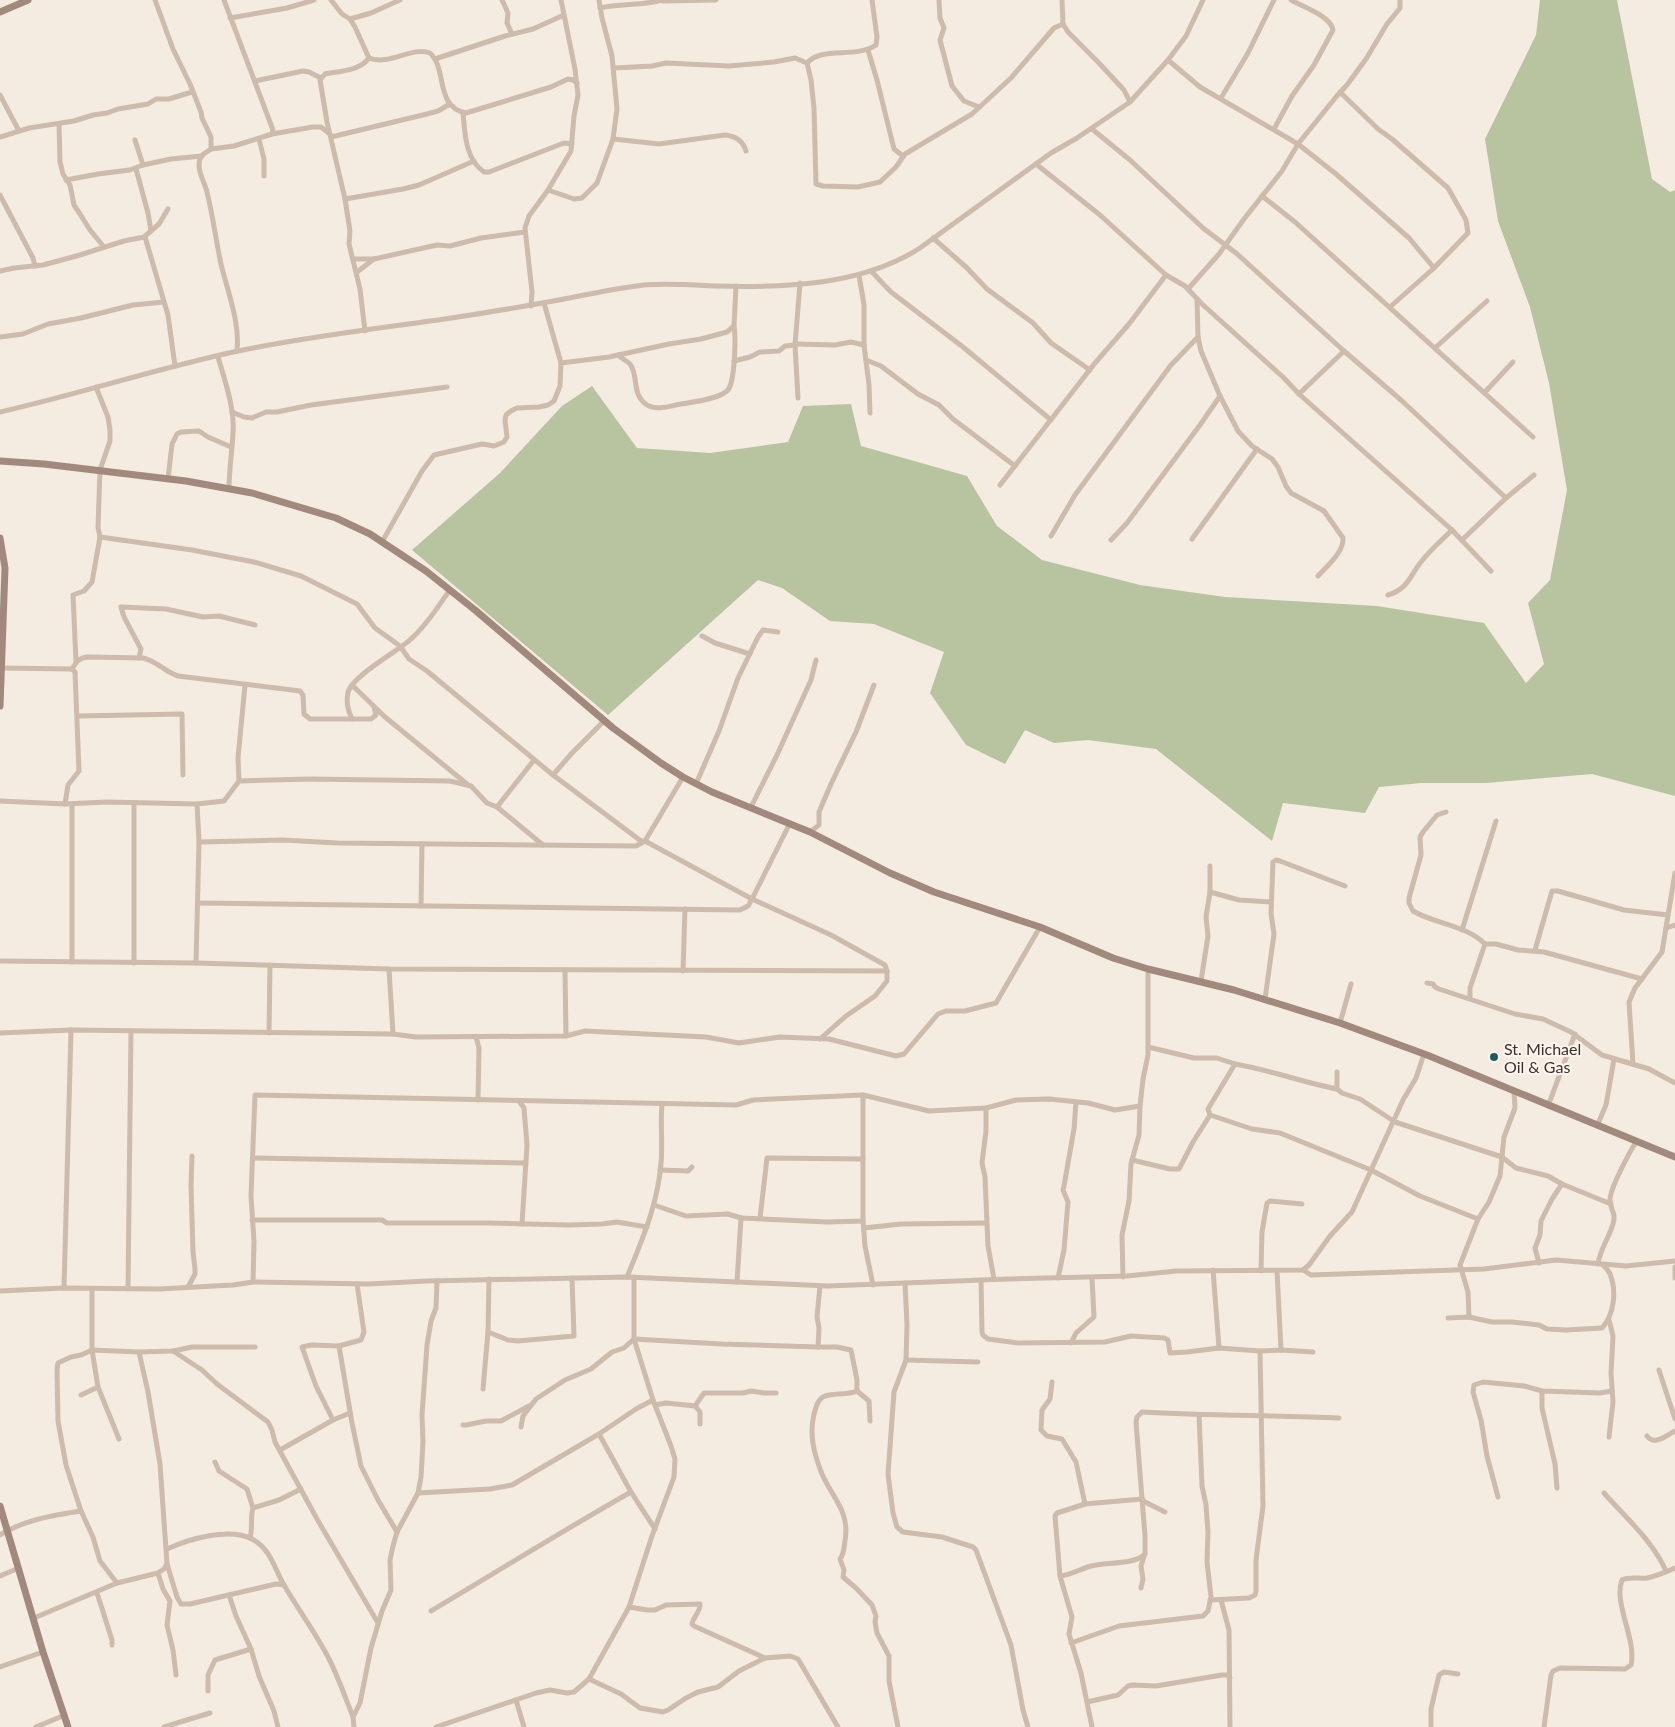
<svg xmlns="http://www.w3.org/2000/svg" width="1675" height="1727" font-family="Lato,sans-serif">
<rect width="100%" height="100%" fill="#f4ebe1"/>
<polygon fill="#b8c4a0" points="1540,0 1617,0 1652,179 1670,192 1675,190 1675,796 1592,774 1486,783 1421,783 1379,787 1365,813 1283,803 1272,841 1156,749 1088,740 1054,743 1025,730 1005,764 966,745 930,693 944,652 874,624 830,621 782,588 758,580 608,715 412,550 500,473 562,406 592,386 637,448 710,453 788,442 803,406 851,404 861,446 967,476 997,526 1042,560 1140,585 1225,597 1377,606 1484,623 1526,683 1544,664 1528,603 1550,580 1567,490 1549,383 1530,307 1498,221 1485,139 1536,35"/>
<g fill="none" stroke-linecap="round" stroke-linejoin="round">
<g stroke="#cdbbac" stroke-width="5">
<path d="M 155,0 L 173,49 L 190,84 L 201,112 L 202,118 L 211,137 L 211,149 C 207,152 201,154 200,159 C 196,169 205,183 207,192 C 213,216 216,241 221,264 C 228,293 240,322 237,351"/>
<polyline points="224,0 273,130 272,134"/>
<polyline points="331,0 342,14 350,19 355,27 369,58"/>
<polyline points="502,0 508,13 507,23 512,34"/>
<polyline points="939,0 940,18 944,28 940,40 952,86 964,101 979,107"/>
<polyline points="1062,0 1063,24 1068,32 1098,62 1124,90 1130,102"/>
<polyline points="1400,0 1400,8 1387,24 1366,59 1347,85 1336,97 1298,144 1336,174 1409,238 1434,268"/>
<polyline points="662,1 716,0"/>
<path d="M 600,8 C 620,3 643,6 662,0"/>
<polyline points="230,18 287,8 314,0"/>
<polyline points="350,19 371,13 400,0"/>
<polyline points="868,50 877,80 894,149 903,156"/>
<path d="M 369,58 C 389,66 412,46 430,53 C 448,70 434,106 466,113 L 551,87 L 568,79 L 573,80 L 577,83"/>
<polyline points="435,59 505,36 533,29 564,15"/>
<polyline points="1168,60 1200,87 1298,144 1282,171 1244,219 1219,254 1188,289"/>
<path d="M 807,63 C 822,46 855,59 876,45 L 877,37 L 872,0"/>
<polyline points="614,68 652,66 666,63 729,66 774,62 795,58 807,63 811,80 814,108 816,184 823,186 858,187 880,182 896,167 905,154 972,114 1011,78 1054,28 1063,24"/>
<polyline points="255,81 303,71 309,72 321,78"/>
<polyline points="1340,92 1378,129 1392,139 1448,188 1466,220 1468,233 1434,268 1390,307"/>
<polyline points="0,95 19,131"/>
<polyline points="1221,98 1248,53 1274,0"/>
<path d="M 463,113 C 465,133 465,159 484,172 L 489,172 L 564,143 L 572,144"/>
<polyline points="59,124 60,162 63,174 70,185 74,205 80,214 90,230 104,247"/>
<polyline points="1092,129 1130,160 1203,228 1236,253 1344,351 1299,394"/>
<path d="M 1274,129 L 1292,96 L 1314,65 L 1333,30 C 1331,16 1303,7 1291,0"/>
<polyline points="0,137 29,128 74,121 93,115 107,113 118,109 148,104 156,99 169,99 192,92"/>
<polyline points="331,137 427,114 438,111 450,104"/>
<polyline points="259,139 264,159 264,176"/>
<path d="M 613,139 L 659,144 L 725,135 C 735,136 743,141 746,151"/>
<polyline points="135,140 143,165"/>
<polyline points="211,149 234,146 272,134 313,127 321,127 330,134"/>
<polyline points="1036,164 1100,215 1166,275 1185,286 1202,304 1283,377 1299,394 1452,530 1491,571"/>
<polyline points="136,169 148,213 151,231"/>
<polyline points="66,180 98,174 130,170 143,165 171,159 202,156"/>
<polyline points="548,190 571,151 574,116 578,95 575,69 561,0"/>
<polyline points="0,195 33,258 35,266"/>
<polyline points="1262,196 1295,222 1533,437"/>
<polyline points="345,199 403,189 419,185 474,161"/>
<polyline points="145,237 168,315 175,366"/>
<polyline points="933,238 966,267 987,289 1033,323 1051,343 1090,370"/>
<polyline points="354,259 374,259 437,245 450,246 481,238 525,232"/>
<polyline points="0,271 14,268 43,265 80,255 124,241 144,237 159,224 168,209"/>
<polyline points="871,271 891,292 963,347 1051,420"/>
<polyline points="357,272 374,259"/>
<polyline points="859,275 864,305 864,345 869,385 870,413"/>
<path d="M 1197,299 L 1198,337 L 1201,351 L 1220,396 L 1238,431 L 1252,446 L 1272,459 L 1278,467 L 1286,486 L 1291,493 L 1324,511 L 1343,538 C 1344,552 1327,566 1318,576"/>
<polyline points="531,306 532,292 525,228 529,216 548,190 574,199 582,198 597,183 613,139 617,109 612,56 602,18 599,0"/>
<path d="M 365,331 L 360,289 L 349,244 L 350,231 L 345,199 L 327,122 L 320,80 L 325,74 C 339,71 360,71 369,58"/>
<polyline points="0,337 23,334 48,324 81,318 133,305 164,302"/>
<polyline points="796,344 835,345 851,342 864,345"/>
<polyline points="795,345 798,398"/>
<polyline points="1435,348 1487,301"/>
<polyline points="1344,351 1401,400 1506,498 1534,475"/>
<path d="M 618,355 C 621,358 627,361 630,364 C 639,375 631,395 647,405 C 657,411 670,406 681,404 C 693,402 720,399 728,390 C 735,381 736,337 734,326"/>
<path d="M 218,357 C 225,381 235,409 233,434 C 232,452 229,470 229,489"/>
<polyline points="866,360 881,366 918,394 939,405 953,419 1015,466"/>
<polyline points="734,361 750,357 760,352 779,351 785,346 795,345 800,283"/>
<polyline points="561,363 609,357 669,344 701,339 727,332 734,326 736,286"/>
<polyline points="1485,392 1513,362"/>
<path d="M 0,412 C 80,394 158,368 238,351 C 315,335 394,327 471,315 C 502,310 533,305 564,299 C 591,294 617,288 644,285 C 667,283 691,285 714,286 C 783,288 861,286 920,248 L 1051,153 L 1077,138 L 1130,102 L 1168,60 L 1186,36 L 1203,0"/>
<polyline points="232,412 244,417 252,418 266,412 277,412 311,405 447,387"/>
<polyline points="168,479 172,444 177,434 181,432 199,431 208,437 231,447"/>
<polyline points="1000,485 1095,363 1129,324 1166,275"/>
<polyline points="1051,536 1075,495 1171,365 1198,337"/>
<polyline points="100,537 192,550 254,562 301,576 357,604 375,628 400,646 409,659 427,671 553,775 641,841 645,841 752,899 831,935 885,965 887,971"/>
<polyline points="1192,539 1257,449"/>
<polyline points="1111,540 1127,523 1200,425 1220,396"/>
<polyline points="1462,540 1506,498"/>
<polyline points="382,542 422,471 434,455 482,444 494,446 504,442 507,437 505,420 506,415 511,411 517,408 539,407 548,405 554,401 560,386 561,363 544,303"/>
<path d="M 1388,595 C 1408,589 1409,577 1421,562 C 1430,550 1442,540 1452,530"/>
<polyline points="702,636 715,643 750,654"/>
<polyline points="139,658 141,649 124,617 121,607 166,609 203,617 219,616 255,625"/>
<polyline points="76,662 73,595 84,591 92,582 100,537 98,527 100,470 110,441 110,430 108,417 96,387"/>
<polyline points="1,668 72,669"/>
<path d="M 72,669 C 76,662 79,658 87,657 L 143,658 C 157,661 165,672 178,676 L 300,691 L 303,695 L 304,714 L 310,719 L 371,719 L 376,715 L 374,707"/>
<polyline points="352,685 385,717 467,784"/>
<polyline points="78,716 182,714 183,775"/>
<path d="M 352,719 C 348,711 346,701 348,692 C 353,675 399,651 412,638 C 427,625 438,606 450,590"/>
<polyline points="553,775 572,753 604,721"/>
<polyline points="239,781 238,758 245,685"/>
<polyline points="696,784 719,731 738,678 758,637 763,630 778,632"/>
<polyline points="0,801 65,804 106,802 197,804 224,801 239,781 309,779 450,781 471,786 487,803 497,807 534,760"/>
<polyline points="65,804 68,785 79,771 75,672 72,669"/>
<polyline points="497,807 543,845"/>
<polyline points="751,807 777,755 811,680 816,660"/>
<path d="M 1446,812 L 1437,815 L 1423,832 L 1420,837 L 1421,855 L 1409,898 L 1409,903 L 1413,911 C 1435,924 1466,925 1485,944 L 1496,944 L 1518,950 L 1544,952 L 1642,979"/>
<polyline points="810,832 819,825 819,812 831,784 856,732 874,685"/>
<polyline points="199,842 283,840 337,843 636,846 645,841 683,777"/>
<polyline points="1210,892 1239,900 1271,902"/>
<polyline points="198,903 740,910 748,906 752,899 790,823"/>
<polyline points="421,906 422,844"/>
<polyline points="1666,928 1675,925"/>
<polyline points="1462,930 1496,821"/>
<polyline points="1535,950 1552,891 1558,891 1624,910 1668,915"/>
<polyline points="0,961 196,963 389,969 887,971 887,981 875,996 846,1016 820,1039"/>
<polyline points="72,962 72,804"/>
<polyline points="134,963 134,803"/>
<polyline points="196,963 199,842 197,804"/>
<polyline points="389,969 393,1034"/>
<polyline points="565,971 566,1036"/>
<polyline points="683,971 685,909"/>
<polyline points="1201,981 1208,936 1206,917 1210,892 1210,866"/>
<polyline points="1427,983 1433,984 1435,987 1439,989 1515,1014 1543,1019 1571,1032 1602,1055 1649,1069 1675,1083"/>
<polyline points="1470,998 1470,988 1485,944"/>
<polyline points="1265,999 1274,934 1271,913 1273,862 1276,860 1280,861 1345,886"/>
<polyline points="1340,1023 1351,984"/>
<polyline points="0,1033 71,1030 393,1034 416,1037 566,1036 585,1031 706,1037 739,1043 780,1037 829,1039 896,1056 904,1054 938,1014 946,1011 965,1011 996,1003 1040,927"/>
<polyline points="269,1033 270,965"/>
<polyline points="476,1037 479,1048 478,1100"/>
<polyline points="1148,1047 1194,1058 1217,1058 1235,1064 1208,1109 1210,1115 1252,1129 1280,1133 1371,1170 1420,1196 1478,1219"/>
<path d="M 1235,1064 C 1270,1070 1302,1082 1337,1089"/>
<polyline points="1633,1064 1629,1002 1635,988 1662,952 1675,873"/>
<polyline points="1337,1072 1337,1089 1342,1093 1360,1099 1395,1122 1502,1157 1516,1168 1548,1176 1562,1184 1611,1204"/>
<polyline points="863,1095 863,1221 865,1246 873,1285"/>
<polyline points="519,1101 524,1108 527,1145 522,1224"/>
<polyline points="1548,1106 1575,1034"/>
<polyline points="986,1108 986,1131 982,1163 985,1177 988,1246 994,1279"/>
<polyline points="1597,1126 1606,1105 1614,1059"/>
<polyline points="253,1158 526,1163"/>
<polyline points="1132,1160 1170,1169 1179,1169 1193,1142 1210,1115"/>
<polyline points="660,1170 688,1171 692,1167"/>
<polyline points="654,1205 686,1216 728,1214 741,1218"/>
<polyline points="760,1218 767,1158 863,1159"/>
<polyline points="252,1220 382,1220 387,1223 489,1223 569,1225 602,1224 617,1222 647,1227"/>
<polyline points="864,1228 901,1224 986,1223"/>
<polyline points="1539,1263 1535,1248 1540,1235 1541,1221 1552,1199 1562,1184"/>
<path d="M 1598,1264 C 1600,1249 1609,1238 1613,1224 C 1617,1212 1609,1209 1610,1198 C 1612,1185 1629,1153 1636,1142"/>
<polyline points="1675,1267 1675,1278"/>
<polyline points="1213,1270 1219,1348"/>
<polyline points="1303,1270 1311,1275 1484,1269 1556,1260 1626,1266 1675,1261"/>
<polyline points="1261,1271 1262,1232 1267,1203 1270,1201 1302,1204"/>
<polyline points="1277,1271 1281,1350"/>
<path d="M 627,1277 C 642,1240 658,1204 661,1163 C 663,1143 660,1124 662,1105"/>
<polyline points="1123,1277 1122,1235 1129,1201 1131,1164 1139,1135 1140,1106 1143,1079 1148,1055 1148,969"/>
<polyline points="1058,1278 1064,1250 1068,1202 1063,1190 1064,1186 1074,1129 1076,1102"/>
<polyline points="981,1280 982,1332 983,1335 988,1339 1018,1343 1105,1342 1131,1336 1164,1338 1168,1340 1170,1353 1187,1352 1219,1348 1260,1351 1281,1350 1313,1352"/>
<polyline points="253,1282 254,1241 251,1196 255,1095 736,1105 753,1100 863,1095 929,1111 986,1108 1016,1100 1049,1099 1088,1103 1115,1110 1140,1106"/>
<polyline points="737,1282 741,1218 827,1222 863,1221"/>
<polyline points="905,1283 907,1325 906,1360 894,1392 888,1474 893,1513 897,1527 903,1532 942,1537 973,1547 976,1550 1011,1645 1023,1710 1028,1727"/>
<polyline points="188,1287 195,1274 195,1269 193,1252 191,1186 192,1156"/>
<polyline points="64,1288 71,1030"/>
<polyline points="128,1289 131,1031"/>
<polyline points="92,1290 92,1350 98,1387 119,1439"/>
<polyline points="0,1291 64,1288 159,1289 233,1285 253,1282 369,1284 427,1281 627,1277 828,1286 1008,1279 1127,1276 1176,1271 1303,1270 1309,1265 1330,1236 1352,1212 1403,1100 1416,1078 1424,1054"/>
<polyline points="1469,1317 1468,1292 1460,1265 1478,1219 1489,1202 1500,1176 1504,1137 1515,1108 1514,1091"/>
<path d="M 1448,1318 L 1469,1317 L 1492,1322 L 1512,1322 L 1539,1325 L 1547,1329 L 1566,1330 L 1602,1328 C 1614,1315 1617,1291 1610,1274 C 1609,1271 1606,1268 1603,1265"/>
<polyline points="488,1332 508,1340 518,1341 574,1336 572,1278"/>
<polyline points="1071,1343 1076,1333 1094,1317 1092,1278"/>
<polyline points="339,1346 352,1423 361,1466 378,1500 397,1532"/>
<path d="M 818,1347 L 837,1347 L 851,1350 L 857,1380 L 857,1391 C 846,1396 832,1392 823,1397 C 817,1400 816,1408 814,1414 C 809,1435 814,1454 822,1474 C 833,1499 850,1511 845,1541 C 844,1548 844,1554 840,1559 L 844,1570 L 843,1577 L 856,1588 L 872,1605 L 876,1616 L 875,1622 L 877,1633 L 889,1656 L 889,1681 L 898,1727"/>
<polyline points="173,1351 202,1370 217,1384 268,1422 272,1430 275,1442 317,1519 378,1623"/>
<polyline points="906,1360 978,1362"/>
<polyline points="1659,1370 1675,1419"/>
<polyline points="1052,1382 1050,1399 1042,1410 1041,1430 1047,1436 1062,1439 1076,1462 1085,1504"/>
<polyline points="483,1389 488,1332 489,1279"/>
<polyline points="857,1391 869,1401 870,1421"/>
<polyline points="1542,1391 1542,1408 1555,1464 1557,1488"/>
<polyline points="81,1395 98,1387"/>
<polyline points="655,1405 666,1403 695,1406 700,1412 700,1424"/>
<polyline points="695,1406 704,1393 743,1393 751,1391 764,1393 776,1393"/>
<polyline points="333,1420 316,1386 302,1347 311,1345 339,1346 361,1340 364,1332 357,1284"/>
<polyline points="463,1425 466,1425 486,1421 501,1421 529,1406"/>
<polyline points="521,1427 523,1416 536,1399 565,1380 591,1369 612,1352 624,1348 634,1339 721,1344 818,1347 819,1328 817,1317 820,1286"/>
<polyline points="599,1434 631,1492 655,1529"/>
<path d="M 1647,1436 C 1655,1446 1665,1436 1675,1431"/>
<polyline points="1609,1437 1613,1402 1611,1373 1613,1336 1609,1320"/>
<polyline points="280,1450 333,1420 350,1413"/>
<polyline points="215,1462 219,1471 247,1489 253,1508"/>
<polyline points="418,1493 490,1489 512,1485 599,1434 636,1409 653,1400 634,1339 634,1277"/>
<path d="M 1604,1493 C 1625,1517 1653,1541 1666,1571"/>
<polyline points="1498,1497 1487,1456 1481,1420 1473,1392 1474,1385 1483,1382 1524,1386 1542,1391 1600,1393 1612,1391"/>
<polyline points="1142,1499 1145,1502 1165,1512"/>
<polyline points="81,1511 93,1537 100,1561 117,1583"/>
<path d="M 0,1535 C 24,1520 54,1515 81,1511 L 66,1465 L 58,1421 L 57,1369 L 58,1363 L 71,1357 L 81,1355 L 92,1350 L 139,1352 L 173,1351 L 192,1347 L 255,1347"/>
<path d="M 250,1538 C 253,1528 250,1517 253,1508 L 279,1500 L 301,1489"/>
<path d="M 167,1549 C 189,1539 229,1527 252,1539 C 271,1549 274,1568 284,1585 C 298,1609 315,1632 328,1657 C 338,1676 345,1697 353,1717"/>
<polyline points="167,1564 177,1597 181,1604 190,1604 276,1584 284,1585"/>
<polyline points="158,1573 163,1589 170,1601 167,1625 173,1650 176,1675"/>
<polyline points="0,1576 19,1568"/>
<path d="M 1060,1576 C 1071,1575 1080,1569 1091,1566 C 1105,1562 1135,1565 1145,1554"/>
<polyline points="1141,1588 1143,1579 1141,1566 1145,1553 1145,1535 1142,1499"/>
<polyline points="97,1593 112,1640 112,1645"/>
<polyline points="229,1595 236,1616 251,1649 259,1676 274,1711 278,1727"/>
<polyline points="1210,1600 1249,1598 1255,1595 1256,1591 1256,1560 1263,1506 1260,1351"/>
<polyline points="1221,1600 1229,1630 1230,1727"/>
<path d="M 629,1607 L 647,1610 L 655,1610 L 666,1605 L 700,1604 C 701,1611 693,1617 692,1624 L 694,1626 L 765,1658 L 790,1656 L 798,1659 L 838,1727"/>
<path d="M 431,1611 C 498,1571 564,1530 631,1492"/>
<polyline points="34,1618 117,1583 158,1573 164,1569 167,1564 160,1464 148,1392 139,1352"/>
<polyline points="1071,1643 1119,1626 1203,1616 1208,1611 1211,1597 1207,1562 1208,1532 1206,1505 1202,1486 1199,1415"/>
<polyline points="0,1667 43,1652"/>
<polyline points="589,1679 621,1694 640,1708 663,1712 668,1710 686,1698 698,1692 718,1687 739,1671 765,1658"/>
<polyline points="208,1691 208,1675 215,1660 251,1649"/>
<polyline points="516,1700 524,1727"/>
<polyline points="1087,1702 1118,1695 1128,1686 1132,1685 1156,1686 1222,1675 1227,1675 1230,1678"/>
<polyline points="36,1727 65,1715"/>
<polyline points="164,1727 210,1713"/>
<polyline points="354,1727 353,1717 360,1703 371,1648 382,1611 391,1590 390,1560 393,1546 397,1532 418,1493 421,1477 423,1442 422,1415 427,1345 431,1321 436,1308 437,1281"/>
<polyline points="436,1727 536,1693 550,1690 567,1693 574,1692 589,1679 629,1607 652,1536 674,1477 675,1459 671,1446 653,1400"/>
<path d="M 1092,1727 L 1081,1673 L 1069,1634 L 1072,1617 L 1060,1576 L 1055,1516 L 1057,1513 L 1085,1504 L 1142,1499 L 1136,1422 L 1137,1417 L 1142,1412 C 1208,1416 1274,1415 1339,1418"/>
<polyline points="1431,1727 1431,1709 1439,1675 1444,1672 1458,1674"/>
<path d="M 1544,1727 L 1551,1675 L 1553,1671 L 1560,1668 L 1625,1669 L 1631,1665 C 1637,1640 1613,1603 1622,1580 C 1629,1576 1639,1579 1647,1578 C 1657,1576 1666,1572 1675,1568"/>
</g>
<g stroke="#a18a7d" stroke-width="7">
<polyline points="0,12 28,0"/>
<polyline points="0,461 44,464 186,481 252,493 336,518 370,534 426,571 475,610 613,728 661,763 683,777 712,792 810,832 890,873 934,892 1040,927 1113,958 1148,969 1234,990 1340,1023 1427,1055 1675,1157"/>
<polyline points="0,538 5,568 0,706"/>
<polyline points="0,1506 43,1652 68,1727"/>
</g>
</g>
<circle fill="#1f5a5e" stroke="#fbf5ee" stroke-width="2" cx="1494" cy="1057" r="5"/>
<g text-anchor="middle" dominant-baseline="central" stroke-width="4.5" stroke-linejoin="round" paint-order="stroke">
<g font-size="16" fill="#3b302b" stroke="#fbf5ee" text-anchor="start">
<text x="1504" y="1048">St. Michael<tspan x="1504" dy="18">Oil &amp; Gas</tspan></text>
</g>
</g>
</svg>
